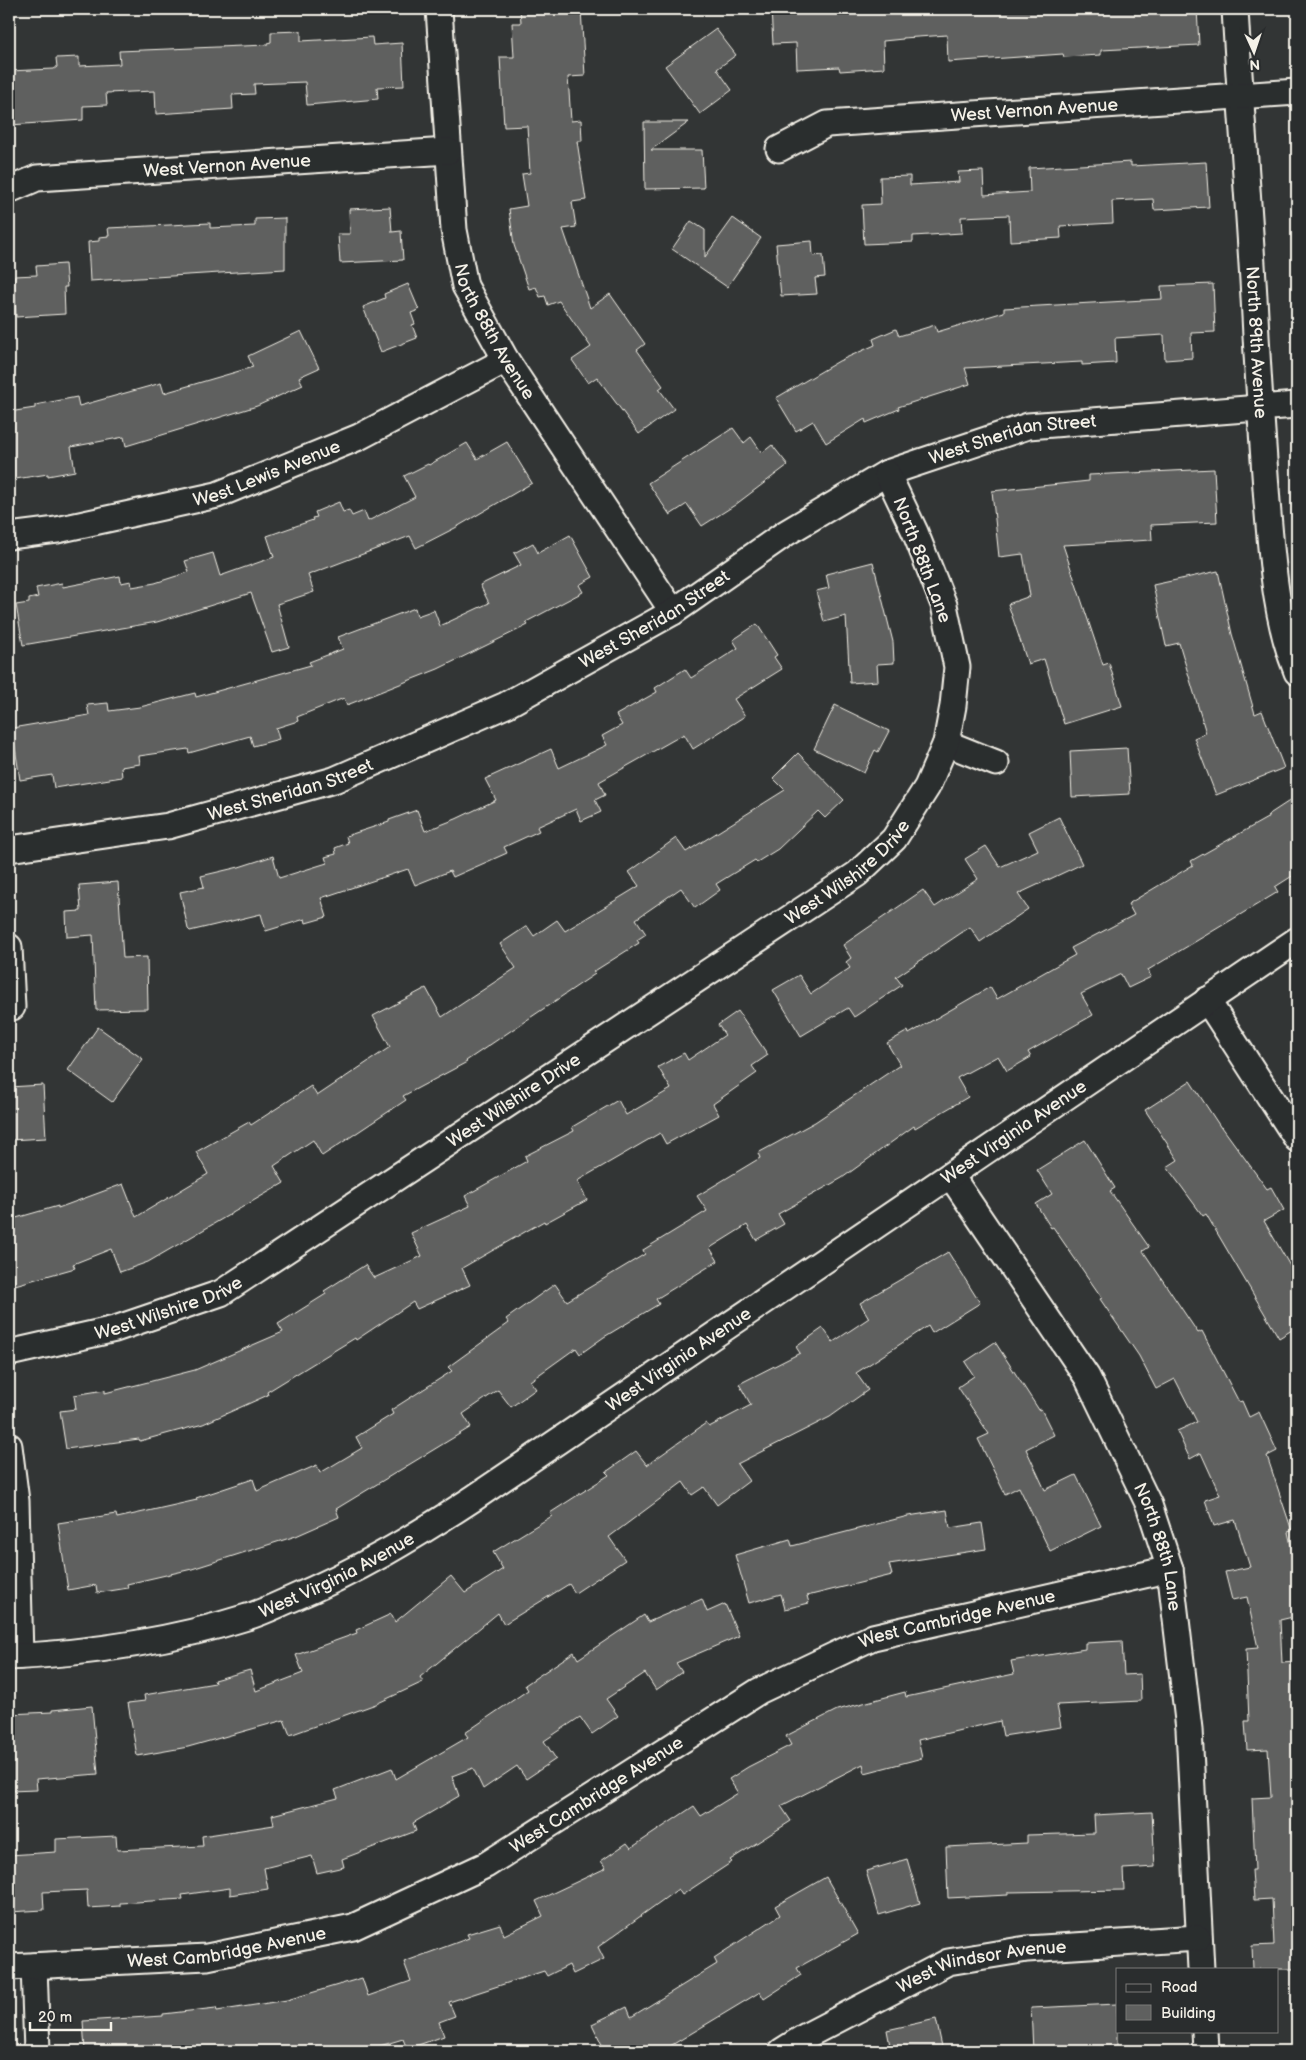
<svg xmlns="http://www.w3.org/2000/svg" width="1306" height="2060" font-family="'Balsamiq Sans',sans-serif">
<rect width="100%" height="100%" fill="#323535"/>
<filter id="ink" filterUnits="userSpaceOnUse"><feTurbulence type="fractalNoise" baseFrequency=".02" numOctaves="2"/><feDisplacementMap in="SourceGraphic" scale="10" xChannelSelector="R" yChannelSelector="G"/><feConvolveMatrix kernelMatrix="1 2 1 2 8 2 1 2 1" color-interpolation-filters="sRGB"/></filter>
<g filter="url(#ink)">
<g fill="#5f605f" stroke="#f4f1e8">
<polygon points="520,9 581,9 585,76 568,77 571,121 581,120 582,141 577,141 586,200 572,202 576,227 563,229 590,308 610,294 645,344 637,350 663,386 659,389 674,409 639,434 597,377 588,383 572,360 591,347 559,301 548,305 545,296 540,297 536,287 529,289 514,245 509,209 527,206 522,174 530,173 527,126 504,127 500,57 514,57 512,23 521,23"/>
<polygon points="771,9 1197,9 1199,45 1101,50 1101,55 1064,57 1063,54 948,62 947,35 903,38 903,39 883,41 884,68 840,71 839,67 797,69 796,43 773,44"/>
<polygon points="716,29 736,55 717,69 732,90 700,114 665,66"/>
<polygon points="301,31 301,41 372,37 373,45 402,43 404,86 377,87 378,99 307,105 305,82 254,84 255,94 232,95 233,109 156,114 155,91 106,93 107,105 83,106 83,120 10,125 9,71 54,69 57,67 56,58 79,57 79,66 120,64 119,51 267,45 267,43 271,42 271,32"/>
<polygon points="644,122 689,122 651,150 702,150 704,188 645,189"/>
<polygon points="1131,162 1131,166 1206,162 1209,207 1154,210 1153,199 1112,201 1113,223 1060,226 1061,238 1010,241 1009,215 961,217 962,233 913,236 913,242 864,244 862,205 881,204 880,177 910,176 910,185 959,182 958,172 983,171 984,195 1030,192 1029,168"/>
<polygon points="390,207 392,232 401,231 403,260 340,263 338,234 350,234 349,209"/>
<polygon points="285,218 285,269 90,281 88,242 99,241 99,237 109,236 108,228 210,223 210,228 255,226 255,219"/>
<polygon points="733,218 761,238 727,287 672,249 691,221 705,230 705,257"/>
<polygon points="812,241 813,256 823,255 825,277 815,278 817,294 781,296 776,244"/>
<polygon points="65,264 67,287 64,287 65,314 16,317 14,276 37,275 36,266"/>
<polygon points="408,284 419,310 411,313 415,324 412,325 417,338 381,352 363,307 385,298 384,294"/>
<polygon points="1213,284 1215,332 1191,333 1192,358 1165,360 1164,335 1115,338 1116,363 1082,365 1082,362 965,368 970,384 898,407 899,409 866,423 865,419 826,443 813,421 796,431 776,398 839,361 875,345 873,339 896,329 899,336 935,325 937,332 1004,312 1004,308 1162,299 1161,286"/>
<polygon points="301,331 319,368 299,377 303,385 257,406 126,446 124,437 71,447 75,471 48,476 48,474 9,480 9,412 35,408 35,405 77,397 79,406 161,383 164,393 253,367 248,356"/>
<polygon points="733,428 744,443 751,437 762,453 772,445 788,465 735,505 702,526 687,504 670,515 648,483"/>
<polygon points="507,442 532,483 455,528 416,548 410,536 308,575 314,592 277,604 289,647 272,652 251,593 157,622 23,645 16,605 29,603 29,599 38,597 36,588 62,583 63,587 120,576 121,583 131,581 132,587 155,583 189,572 185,561 213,553 220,576 274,557 267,536 313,520 312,518 317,517 315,512 339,502 343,512 349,510 352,516 364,511 368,521 415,497 404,476 428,464 429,465 467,443 477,459"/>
<polygon points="1214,469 1217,522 1151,525 1152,540 1063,545 1103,665 1109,663 1122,706 1064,724 1044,659 1028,664 1008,604 1030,596 1023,554 999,557 992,491 1089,481 1089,475"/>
<polygon points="570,535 593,577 579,585 583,592 526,622 528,625 438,669 347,705 344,698 297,717 298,721 276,728 279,739 253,746 250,736 189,753 188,749 139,756 140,764 121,767 122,777 54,788 52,775 20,780 12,728 89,715 87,705 108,703 109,711 140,707 195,693 196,697 311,665 309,662 343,649 338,637 415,608 417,616 434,610 440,626 489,603 480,585 521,565 514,553 533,543 538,553"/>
<polygon points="873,562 893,642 894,663 877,664 878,681 850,683 846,616 824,622 816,591 829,588 826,574"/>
<polygon points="1218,571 1232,634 1255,714 1262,711 1284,768 1216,795 1194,738 1206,733 1179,643 1166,646 1153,585"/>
<polygon points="757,624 777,655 774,657 782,669 734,699 745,716 693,749 684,734 599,782 605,795 595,800 601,812 581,821 576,809 537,827 539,831 504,847 507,853 453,877 450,871 415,885 408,869 321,898 327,917 306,923 305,919 266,931 261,914 190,931 188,929 180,892 204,887 201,876 239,867 273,856 279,878 327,863 325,857 336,854 335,848 348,843 346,836 389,822 389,820 417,810 425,831 456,819 496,800 485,779 551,749 559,768 607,745 602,736 622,725 616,715 657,692 655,688 685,669 691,678 738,648 733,640"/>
<polygon points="835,705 889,731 878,752 875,750 864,773 814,749"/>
<polygon points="1127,748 1130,794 1072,797 1070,751"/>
<polygon points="798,753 844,800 825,818 818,811 778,849 757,862 755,860 716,884 720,890 695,908 681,888 636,919 646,934 637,940 639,943 593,972 595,974 466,1061 467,1062 403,1096 406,1100 322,1156 313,1140 274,1166 284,1183 148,1262 120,1272 111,1249 73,1264 75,1268 15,1285 9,1260 9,1220 58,1206 58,1208 123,1184 136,1217 208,1174 196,1152 249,1122 251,1125 311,1086 317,1096 390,1047 373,1016 426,988 442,1017 516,968 500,944 527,926 534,936 557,920 565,931 639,886 629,872 676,838 686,852 785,790 773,778"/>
<polygon points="1297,796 1297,873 1275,887 1278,892 1148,970 1151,977 1128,988 1121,974 1081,994 1093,1015 1028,1052 1031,1057 1007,1071 998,1056 957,1078 968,1097 915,1128 914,1126 842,1178 778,1214 784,1224 756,1240 747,1225 710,1248 718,1261 656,1299 659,1304 604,1337 580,1354 576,1348 530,1381 536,1389 511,1407 498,1390 463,1414 471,1427 336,1509 339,1517 296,1536 192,1569 127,1584 128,1588 97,1593 96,1585 68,1590 58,1523 116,1514 117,1518 197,1500 196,1498 253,1479 257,1491 317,1465 320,1473 362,1448 356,1437 393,1414 391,1410 452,1371 448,1367 509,1323 506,1319 555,1284 567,1301 645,1254 643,1250 707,1211 697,1196 760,1158 758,1153 815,1122 900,1065 887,1043 908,1031 909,1034 990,987 997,999 1075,955 1071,948 1134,915 1128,904 1193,865 1191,861 1269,817 1268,815"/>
<polygon points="1059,817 1082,864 1018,894 1028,909 980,942 970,927 896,977 902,985 854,1017 848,1008 801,1036 773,990 799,975 811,994 850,968 846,962 851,958 843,945 923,890 935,907 978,879 965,859 986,846 1000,867 1038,850 1029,832"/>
<polygon points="118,882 123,958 147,957 148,1009 96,1010 93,935 67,937 66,912 81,911 79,885"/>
<polygon points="738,1011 768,1055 752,1066 757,1073 713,1104 719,1115 666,1144 660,1133 577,1181 587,1200 545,1223 544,1221 462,1268 470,1285 417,1309 413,1302 356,1340 355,1338 267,1392 268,1395 203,1424 140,1441 139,1439 66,1449 60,1411 76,1409 74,1395 105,1390 105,1393 195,1370 283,1332 278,1324 326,1294 324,1291 365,1265 374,1278 422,1256 411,1233 470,1206 465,1196 527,1161 525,1156 574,1131 572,1127 618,1100 626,1115 671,1089 658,1067 684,1053 688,1060 725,1035 718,1025"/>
<polygon points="98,1027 143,1059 112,1102 68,1070"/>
<polygon points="1190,1081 1221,1128 1222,1127 1267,1189 1271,1187 1284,1210 1264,1221 1297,1278 1297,1327 1279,1338 1206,1214 1203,1216 1167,1167 1178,1160 1145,1110"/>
<polygon points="43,1085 46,1138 9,1140 9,1087"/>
<polygon points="1085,1140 1115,1188 1110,1191 1149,1247 1143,1251 1198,1333 1202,1331 1239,1402 1242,1401 1249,1417 1259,1412 1277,1451 1267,1456 1292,1531 1288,1532 1297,1572 1297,1616 1280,1620 1282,1663 1297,1662 1297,1969 1253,1969 1252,1946 1274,1945 1272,1899 1254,1900 1252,1870 1255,1870 1252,1798 1271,1797 1268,1749 1247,1750 1245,1721 1249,1721 1246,1649 1258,1648 1247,1597 1232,1600 1225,1572 1250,1567 1235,1520 1214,1526 1205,1500 1220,1495 1201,1453 1190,1459 1177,1431 1197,1422 1175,1379 1156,1389 1139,1356 1100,1299 1102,1298 1053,1227 1051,1228 1036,1204 1052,1194 1037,1170"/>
<polygon points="948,1252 980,1303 932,1333 928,1326 856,1373 868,1390 830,1417 737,1464 749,1481 717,1505 704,1487 692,1495 683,1482 609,1537 625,1560 575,1593 569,1584 504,1624 498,1613 420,1677 423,1682 376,1704 290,1735 284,1720 188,1747 137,1756 128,1703 145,1701 144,1695 215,1683 214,1680 250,1670 256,1691 303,1673 296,1655 357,1633 356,1630 391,1614 395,1622 451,1576 465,1593 503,1569 493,1552 552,1516 550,1513 609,1475 606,1472 636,1451 647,1465 706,1423 709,1427 751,1405 739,1384 800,1353 796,1347 823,1328 833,1342 869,1318 860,1303"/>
<polygon points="995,1342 1039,1410 1041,1409 1054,1435 1026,1449 1045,1490 1076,1475 1101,1526 1050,1551 1019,1487 1005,1494 978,1439 989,1434 958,1387 974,1376 965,1362"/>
<polygon points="947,1510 950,1528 982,1523 986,1549 889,1564 892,1575 807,1596 809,1603 785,1609 781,1594 749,1603 735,1555 790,1539 792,1546 908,1516"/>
<polygon points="702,1599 707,1612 725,1604 739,1636 676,1663 682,1672 656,1690 645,1673 606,1699 618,1716 592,1734 580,1717 544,1741 556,1759 526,1779 517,1766 483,1789 473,1768 452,1776 459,1796 413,1823 416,1831 342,1859 344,1867 317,1873 312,1856 264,1868 268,1889 230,1895 230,1888 182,1895 183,1899 120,1903 120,1906 88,1908 87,1890 43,1892 44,1910 9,1912 9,1855 56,1852 56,1839 116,1836 117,1850 203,1846 202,1836 274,1825 272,1815 338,1798 335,1790 392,1768 396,1779 468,1737 465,1733 528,1690 525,1685 574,1652 578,1659 644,1615 648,1622"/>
<polygon points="1122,1641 1124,1675 1140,1674 1141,1701 1057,1705 1061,1727 1003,1736 1000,1721 918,1740 922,1758 865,1773 863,1764 781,1806 791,1821 730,1860 732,1862 682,1895 678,1889 598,1947 604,1959 573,1974 569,1965 547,1976 544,1971 449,2002 455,2016 439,2022 444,2036 407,2049 403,2039 363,2051 85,2051 83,2021 163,2016 163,2014 216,2008 217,2011 287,2000 362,1978 368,1996 411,1981 404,1962 469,1938 467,1934 500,1924 504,1935 543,1916 536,1901 606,1868 601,1861 627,1843 631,1848 694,1806 701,1816 738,1793 729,1779 748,1767 791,1745 786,1736 837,1710 905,1692 906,1697 1014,1674 1011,1661 1085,1649 1085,1643"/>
<polygon points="92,1706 98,1774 36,1779 37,1790 9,1791 9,1714 52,1712 52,1710"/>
<polygon points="1152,1812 1155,1867 1123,1869 1124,1890 1008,1892 1008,1895 948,1898 946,1847 1027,1843 1027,1835 1095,1833 1094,1815"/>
<polygon points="907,1859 920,1903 879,1915 866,1871"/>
<polygon points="826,1877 858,1934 797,1968 801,1975 764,1999 760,1992 662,2051 605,2051 592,2024 627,2007 631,2017 717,1964 714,1958 780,1915 775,1906"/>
<polygon points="1117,2004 1117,2051 1033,2051 1031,2008"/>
<polygon points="936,2019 943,2051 891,2051 887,2030"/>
</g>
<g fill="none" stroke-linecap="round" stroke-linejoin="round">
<g stroke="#f4f1e8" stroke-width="29">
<g id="street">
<path id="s1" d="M 439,9 L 454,230 L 465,286 L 506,360 L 673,612"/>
<path id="s2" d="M 1235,9 C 1241,118 1251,227 1256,336 C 1259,391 1263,447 1267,502 C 1272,559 1275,618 1297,672"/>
<path id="s3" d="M 779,149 L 827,124 L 1297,92"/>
<path id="s4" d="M 9,190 L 37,178 L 448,151"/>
<path id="s5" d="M 9,536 L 57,530 L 217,495 L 359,437 L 506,360"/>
<polyline points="946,743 996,763"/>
<path id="s6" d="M 9,849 L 168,826 L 334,780 L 506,705 L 673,612 L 786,533 L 887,473 L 1028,426 L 1297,405"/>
<polyline points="9,947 12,1007"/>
<polyline points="1207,1000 1297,1139"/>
<path id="s7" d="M 951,1176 L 1087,1377 L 1149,1505 L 1170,1569 L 1189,1729 L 1201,1969"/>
<path id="s8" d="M 9,1353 L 115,1329 L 221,1293 L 857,874 L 894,839 L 927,787 L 946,743 L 953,706 L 957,667 L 944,605 L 915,532 L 887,473"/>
<polyline points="9,1446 16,1501 20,1656"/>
<path id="s9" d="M 9,1657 C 91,1653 168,1642 247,1617 C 261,1613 275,1606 289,1600 C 356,1572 413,1538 474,1498 L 1297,940"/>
<polyline points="34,1966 37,2051"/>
<path id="s10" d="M 9,1967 L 207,1957 L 353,1927 L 486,1865 L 759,1691 L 873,1637 L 1170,1569"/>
<polyline points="1205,2031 1206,2051"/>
<path id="s11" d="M 782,2051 L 806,2036 L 948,1962 L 1027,1949 L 1198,1938"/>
</g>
</g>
<use href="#street" stroke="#2a2d2e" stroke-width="25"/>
</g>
</g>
<g text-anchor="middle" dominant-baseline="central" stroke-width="5" stroke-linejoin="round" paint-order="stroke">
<g font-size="18" fill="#f4f1e8" stroke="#2a2d2e">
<text stroke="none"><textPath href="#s3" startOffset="262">West Vernon Avenue</textPath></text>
<text stroke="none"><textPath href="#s4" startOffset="221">West Vernon Avenue</textPath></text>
<text stroke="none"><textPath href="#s1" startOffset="332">North 88th Avenue</textPath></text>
<text stroke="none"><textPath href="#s2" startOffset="334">North 89th Avenue</textPath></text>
<text stroke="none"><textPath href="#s6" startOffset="1098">West Sheridan Street</textPath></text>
<text stroke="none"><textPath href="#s5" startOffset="266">West Lewis Avenue</textPath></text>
<text transform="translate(922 560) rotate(69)">North 88th Lane</text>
<text stroke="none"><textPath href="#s6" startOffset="692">West Sheridan Street</textPath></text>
<text stroke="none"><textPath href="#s6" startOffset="288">West Sheridan Street</textPath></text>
<text stroke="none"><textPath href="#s8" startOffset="976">West Wilshire Drive</textPath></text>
<text stroke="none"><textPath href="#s8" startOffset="571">West Wilshire Drive</textPath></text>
<text stroke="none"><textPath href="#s9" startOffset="1151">West Virginia Avenue</textPath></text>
<text stroke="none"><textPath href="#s8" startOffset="166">West Wilshire Drive</textPath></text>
<text stroke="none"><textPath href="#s9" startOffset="746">West Virginia Avenue</textPath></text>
<text stroke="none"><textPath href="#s7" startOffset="428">North 88th Lane</textPath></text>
<text stroke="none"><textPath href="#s9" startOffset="341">West Virginia Avenue</textPath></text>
<text stroke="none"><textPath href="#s10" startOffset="1030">West Cambridge Avenue</textPath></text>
<text stroke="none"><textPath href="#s10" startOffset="625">West Cambridge Avenue</textPath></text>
<text stroke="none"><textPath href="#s10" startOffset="219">West Cambridge Avenue</textPath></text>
<text stroke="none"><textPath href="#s11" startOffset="220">West Windsor Avenue</textPath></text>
</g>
</g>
<rect width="1306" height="2060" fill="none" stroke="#2a2d2e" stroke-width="30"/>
<rect x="15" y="15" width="1276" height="2030" fill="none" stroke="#f4f1e8" stroke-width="2" filter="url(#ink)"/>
<rect x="1116" y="1968" width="162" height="65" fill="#2a2d2e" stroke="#7b7b78"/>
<rect x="1126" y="1984" width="25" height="8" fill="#2a2d2e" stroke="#7b7b78"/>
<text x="1161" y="1992" font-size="15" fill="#f4f1e8">Road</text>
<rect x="1126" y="2005" width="25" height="15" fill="#5f605f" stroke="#7b7b78"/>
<text x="1161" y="2018" font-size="15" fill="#f4f1e8">Building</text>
<g transform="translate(1254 52) rotate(177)" stroke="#2a2d2e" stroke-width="4" paint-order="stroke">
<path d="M0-4L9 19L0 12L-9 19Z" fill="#f4f1e8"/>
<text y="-8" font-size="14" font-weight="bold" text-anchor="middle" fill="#f4f1e8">N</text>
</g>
<path d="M30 2022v8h81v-8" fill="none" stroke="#f4f1e8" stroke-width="2.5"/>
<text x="38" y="2022" font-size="15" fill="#f4f1e8" stroke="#2a2d2e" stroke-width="4" paint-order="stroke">20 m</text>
</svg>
